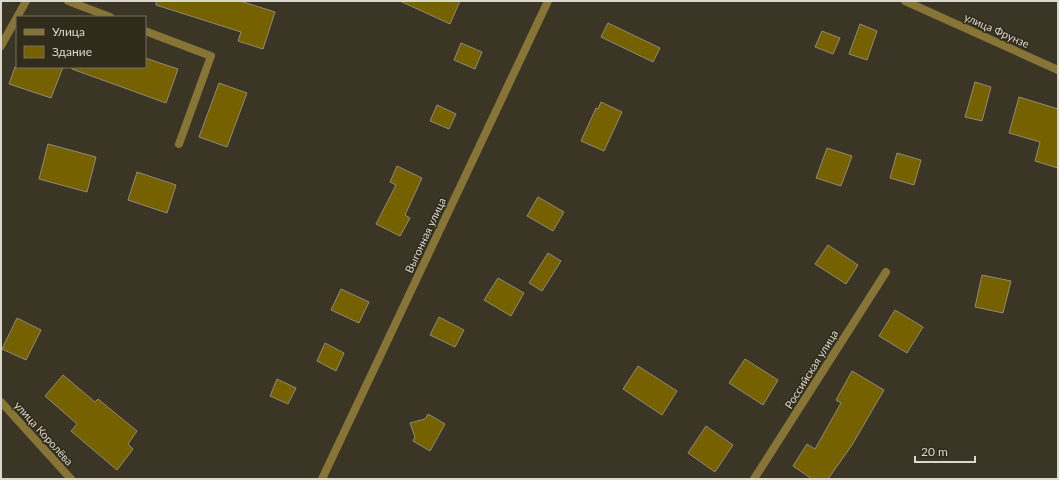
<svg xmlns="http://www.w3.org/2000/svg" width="1059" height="480" font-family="Lato,sans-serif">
<rect width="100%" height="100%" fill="#3a3524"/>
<g fill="#766100" stroke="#918b78">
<polygon points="156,1 240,1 275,12 263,49 238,41 241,32 156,5"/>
<polygon points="400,1 460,1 450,24"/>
<polygon points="608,23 660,48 653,62 601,37"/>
<polygon points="860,24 877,31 867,60 849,54"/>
<polygon points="822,31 840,38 833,54 815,47"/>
<polygon points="461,43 482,52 475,69 454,60"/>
<polygon points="145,58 178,69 166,103 72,69 72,67 145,67"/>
<polygon points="15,67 63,67 51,98 9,84"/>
<polygon points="975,82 991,87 982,121 965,117"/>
<polygon points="219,83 247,93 227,147 199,137"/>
<polygon points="1019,97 1058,109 1058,168 1035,161 1040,142 1009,133"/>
<polygon points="601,102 622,112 604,151 581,141 596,108 598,109"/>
<polygon points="437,105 456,114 449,129 430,121"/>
<polygon points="48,144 96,157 87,192 39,179"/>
<polygon points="827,148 852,156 841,186 816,178"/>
<polygon points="897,153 921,160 914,185 890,178"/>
<polygon points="397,166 422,178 405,215 410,218 400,236 376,224 396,185 390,182"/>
<polygon points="137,172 176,185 167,213 128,200"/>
<polygon points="538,197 564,212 553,231 527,216"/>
<polygon points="828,245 858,265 846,284 815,264"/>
<polygon points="548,253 561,261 542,291 529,283"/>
<polygon points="982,275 1011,281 1003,313 975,307"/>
<polygon points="498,278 524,293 511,316 484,300"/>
<polygon points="341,289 369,302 359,323 331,310"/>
<polygon points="895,310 923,327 907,353 879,336"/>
<polygon points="439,317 464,330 455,347 430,335"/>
<polygon points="17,318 41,330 26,360 2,349"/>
<polygon points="325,343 344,353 336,371 317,361"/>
<polygon points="745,359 778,380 763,405 729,383"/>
<polygon points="638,366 677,391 662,415 623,389"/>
<polygon points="852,371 884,390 852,445 828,479 812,479 793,466 807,444 815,449 841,403 836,400"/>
<polygon points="63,375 95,402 98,399 137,431 128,444 133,449 117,470 71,431 77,424 45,396"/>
<polygon points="277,379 296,388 288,404 270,396"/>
<polygon points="428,414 445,424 430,451 413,441 415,437 410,423 425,419"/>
<polygon points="706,426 733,445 715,472 688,453"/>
</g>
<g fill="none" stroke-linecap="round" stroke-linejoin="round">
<polyline stroke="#877537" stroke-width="8" points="754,479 886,272"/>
<g stroke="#877537" stroke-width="8">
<polyline points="68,1 110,17"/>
<polyline points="905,1 1058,70"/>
<polyline points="145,31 211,56 179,144"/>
<polyline points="1,46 26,1"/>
<polyline points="1,402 71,479"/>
<polyline points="322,479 548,1"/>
</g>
</g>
<g text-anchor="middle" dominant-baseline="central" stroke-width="3" stroke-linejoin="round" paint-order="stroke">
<g font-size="11" fill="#dbd8ce" stroke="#302b1b">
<text transform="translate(997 30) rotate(24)">улица Фрунзе</text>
<text transform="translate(425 235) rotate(-65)">Выгонная улица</text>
<text transform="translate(811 369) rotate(-58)">Российская улица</text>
<text transform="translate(44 433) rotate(48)">улица Королёва</text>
</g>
</g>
<rect width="1059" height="480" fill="none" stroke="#dbd8ce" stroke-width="4"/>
<rect x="16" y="16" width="130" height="52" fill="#302b1b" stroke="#747063"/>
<rect x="24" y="29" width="20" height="6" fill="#877537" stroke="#747063"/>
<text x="52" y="36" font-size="12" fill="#dbd8ce">Улица</text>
<rect x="24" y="46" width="20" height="12" fill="#766100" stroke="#747063"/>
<text x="52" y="56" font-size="12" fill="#dbd8ce">Здание</text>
<path d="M915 456v6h60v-6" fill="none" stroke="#dbd8ce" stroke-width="2"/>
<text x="921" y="456" font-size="12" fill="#dbd8ce" stroke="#302b1b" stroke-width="3" paint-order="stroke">20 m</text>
</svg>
